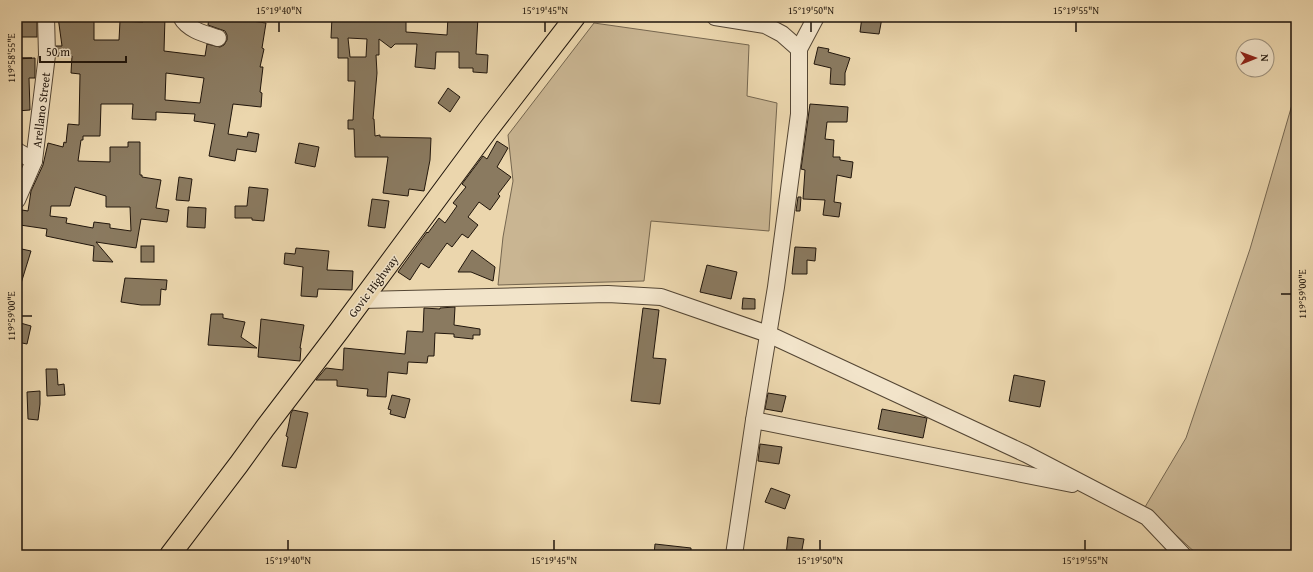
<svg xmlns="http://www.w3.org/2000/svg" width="1313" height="572" font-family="'Gentium Book Plus',serif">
<rect width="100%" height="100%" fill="#ebd6ad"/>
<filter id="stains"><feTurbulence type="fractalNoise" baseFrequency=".005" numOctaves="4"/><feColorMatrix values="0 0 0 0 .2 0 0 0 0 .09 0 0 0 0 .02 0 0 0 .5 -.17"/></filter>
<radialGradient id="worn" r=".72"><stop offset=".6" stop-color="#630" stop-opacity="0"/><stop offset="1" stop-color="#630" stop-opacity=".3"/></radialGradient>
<g fill="#c9b592" stroke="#75664f">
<polygon points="594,23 749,45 747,96 777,103 769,231 651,221 644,281 498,285 503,237 513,181 508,135"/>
<polygon points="1296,91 1296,555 1198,555 1145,507 1186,438 1250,249"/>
</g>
<g fill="#8a7a60" stroke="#21160c" fill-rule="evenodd">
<path d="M 58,17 L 94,17 L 94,40 L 119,40 L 120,21 L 143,22 L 143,17 L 165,17 L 164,51 L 205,56 L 207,44 L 220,47 L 224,45 L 227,40 L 227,35 L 225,31 L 208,25 L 209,17 L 239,17 L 238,19 L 266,23 L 262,48 L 264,49 L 260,67 L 263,67 L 260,92 L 262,93 L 261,107 L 233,104 L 228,134 L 247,137 L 248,132 L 259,134 L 256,152 L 237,149 L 235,161 L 209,156 L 215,124 L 194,121 L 195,114 L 156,112 L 156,120 L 132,119 L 133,104 L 101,104 L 100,136 L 83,136 L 83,140 L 81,140 L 78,161 L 110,162 L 110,147 L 128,147 L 128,142 L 140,142 L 140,175 L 142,175 L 142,177 L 161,180 L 156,208 L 169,210 L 167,222 L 141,219 L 136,248 L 96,242 L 113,262 L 93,261 L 94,246 L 46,236 L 47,229 L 20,225 L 22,210 L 28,211 L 31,191 L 43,165 L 48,143 L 63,147 L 64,142 L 66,143 L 68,124 L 79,125 L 80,74 L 71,73 L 72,56 L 56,56 L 56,46 L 62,46 ZM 166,73 L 204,78 L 200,103 L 165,100 ZM 75,187 L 106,196 L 106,207 L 130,207 L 131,231 L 110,228 L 110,224 L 94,222 L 93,228 L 66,223 L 67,218 L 50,216 L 51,206 L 70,206 Z"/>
<path d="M 332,17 L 378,17 L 378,18 L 406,19 L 406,32 L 447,35 L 448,17 L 478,17 L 476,54 L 488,55 L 487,73 L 473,72 L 473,68 L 459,68 L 459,52 L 436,52 L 435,69 L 415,67 L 417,44 L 395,44 L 391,48 L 379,39 L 379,55 L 376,55 L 377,73 L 373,119 L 374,119 L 375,136 L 380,135 L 380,137 L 431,138 L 430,160 L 424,191 L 409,189 L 408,196 L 383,193 L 388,157 L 355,157 L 354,129 L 348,129 L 348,120 L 353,120 L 355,81 L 348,81 L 348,58 L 338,58 L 338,38 L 331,38 ZM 348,38 L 367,39 L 366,57 L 350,57 Z"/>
<polygon points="862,17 882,18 879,34 860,32"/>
<rect x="17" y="18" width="20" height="19"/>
<polygon points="818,47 829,49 828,52 850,58 845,73 845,85 830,84 831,68 814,64"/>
<polygon points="35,58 35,78 29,78 30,110 17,111 17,59"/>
<polygon points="448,88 460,97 450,112 438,103"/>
<polygon points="810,104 848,107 847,122 827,122 825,139 834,140 833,157 840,157 840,160 853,162 851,178 837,175 834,202 841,203 839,217 823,215 825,200 803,199 805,170 801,169"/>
<polygon points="497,141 508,148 497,167 511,177 498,194 500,196 490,210 479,202 468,217 478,225 468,238 462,234 452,247 447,243 429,268 421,263 410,280 398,272 427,232 428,233 439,218 445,223 457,206 453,203 466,187 462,184 483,156 487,159"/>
<polygon points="299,143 319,147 315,167 295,163"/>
<polygon points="179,177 192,179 189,201 176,200"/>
<polygon points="249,187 268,189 264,221 252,220 252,218 235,218 235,206 247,206"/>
<polygon points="798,197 801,197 800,211 796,211"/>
<polygon points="372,199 389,201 385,228 368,226"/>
<polygon points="188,207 206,208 205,228 187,227"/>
<rect x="141" y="246" width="13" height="16"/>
<polygon points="795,247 816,248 815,261 807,260 807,274 792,274"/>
<polygon points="17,248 31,251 19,290 17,290"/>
<polygon points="296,248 329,251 327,270 353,271 352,290 318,289 317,297 301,296 303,267 284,264 285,253 295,254"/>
<polygon points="472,250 495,267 493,281 471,272 458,272"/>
<polygon points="707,265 737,272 731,299 700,292"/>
<polygon points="125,278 167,280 166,290 161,289 160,305 141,305 121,302"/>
<polygon points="743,298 755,299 755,309 742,309"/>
<polygon points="455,307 454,325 480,329 480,335 473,335 473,339 454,337 454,334 435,333 434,356 428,356 427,363 408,362 407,374 388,372 386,397 367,396 368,389 337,386 337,380 316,380 326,368 343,370 344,348 405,354 407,331 423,332 424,308 440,309 440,308"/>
<polygon points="643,308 659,310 653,358 666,359 660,404 631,401"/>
<polygon points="211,314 223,314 223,318 245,322 241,337 257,348 208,345"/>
<polygon points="261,319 304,325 300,348 301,348 300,361 258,357"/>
<polygon points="17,322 31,326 27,344 17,342"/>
<polygon points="46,369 57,369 58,385 64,384 65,395 47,396"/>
<polygon points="1014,375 1045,381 1040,407 1009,401"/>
<polygon points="40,391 40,404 38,420 28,419 27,392"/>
<polygon points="768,393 786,396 782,412 765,409"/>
<polygon points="392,395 410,399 405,418 390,414 391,410 388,409"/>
<polygon points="882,409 927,418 923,438 878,429"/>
<polygon points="293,410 308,413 296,468 282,466 288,437 286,436 288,428 291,413"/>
<polygon points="760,444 782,447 779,464 758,461"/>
<polygon points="771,488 790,495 785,509 765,502"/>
<polygon points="788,537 804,539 801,555 786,555"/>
<polygon points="655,544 691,548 691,555 654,555"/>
</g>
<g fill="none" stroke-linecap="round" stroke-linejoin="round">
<g stroke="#544634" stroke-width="18">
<g id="minor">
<path d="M 181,17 C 188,30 205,34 218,38"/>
<polyline points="715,17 765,25 782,34 799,49"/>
<polyline points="17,151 34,161"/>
<polyline points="17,200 34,161 47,55 46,17"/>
<polyline points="362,300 608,294 661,297 768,334 1026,454 1147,517 1183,555"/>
<polyline points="754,420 1072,484"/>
<polyline points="734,555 754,420 776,287 799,114 799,49 816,17"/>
</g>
</g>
<g stroke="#21160c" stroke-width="22">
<polyline id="major" points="170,555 239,464 265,428 339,331 487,131 575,17"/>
</g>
<use href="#minor" stroke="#f2e4ca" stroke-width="16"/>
<use href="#major" stroke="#ebd6ad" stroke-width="20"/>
</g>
<path fill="none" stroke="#21160c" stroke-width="1.5" d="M 279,22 L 279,32M 545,22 L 545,32M 811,22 L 811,32M 1076,22 L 1076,32M 22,58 L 32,58M 1281,294 L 1291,294M 22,316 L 32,316M 288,540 L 288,550M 554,540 L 554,550M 820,540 L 820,550M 1085,540 L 1085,550"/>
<g text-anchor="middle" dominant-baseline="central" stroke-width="3" stroke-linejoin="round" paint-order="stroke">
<g font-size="12" fill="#21160c" stroke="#f2e4ca">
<text transform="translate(41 110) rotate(-83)">Arellano Street</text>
<text transform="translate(373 286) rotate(-53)">Govic Highway</text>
</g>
</g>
<rect width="1313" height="572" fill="none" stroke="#ebd6ad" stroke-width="44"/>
<g transform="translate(1255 58) rotate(89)"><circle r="19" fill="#f2e4ca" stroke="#9e927e"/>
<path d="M0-3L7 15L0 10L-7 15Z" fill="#8f2418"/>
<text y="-6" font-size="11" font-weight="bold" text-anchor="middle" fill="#21160c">N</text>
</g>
<path d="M40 56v6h86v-6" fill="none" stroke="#21160c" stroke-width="2"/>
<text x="46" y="56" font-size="12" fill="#21160c" stroke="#f2e4ca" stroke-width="3" paint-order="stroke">50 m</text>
<rect x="22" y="22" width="1269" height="528" fill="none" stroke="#21160c" stroke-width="1.5"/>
<g font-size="10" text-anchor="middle" fill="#21160c">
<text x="279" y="14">15°19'40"N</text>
<text x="545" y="14">15°19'45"N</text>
<text x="811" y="14">15°19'50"N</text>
<text x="1076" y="14">15°19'55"N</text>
<text transform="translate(11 58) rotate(-90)" y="4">119°58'55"E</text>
<text transform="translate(1302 294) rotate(-90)" y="4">119°59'00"E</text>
<text transform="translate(11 316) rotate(-90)" y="4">119°59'00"E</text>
<text x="288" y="564">15°19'40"N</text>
<text x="554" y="564">15°19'45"N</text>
<text x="820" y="564">15°19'50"N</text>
<text x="1085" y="564">15°19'55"N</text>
</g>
<rect width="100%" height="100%" filter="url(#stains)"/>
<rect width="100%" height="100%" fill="url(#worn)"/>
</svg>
